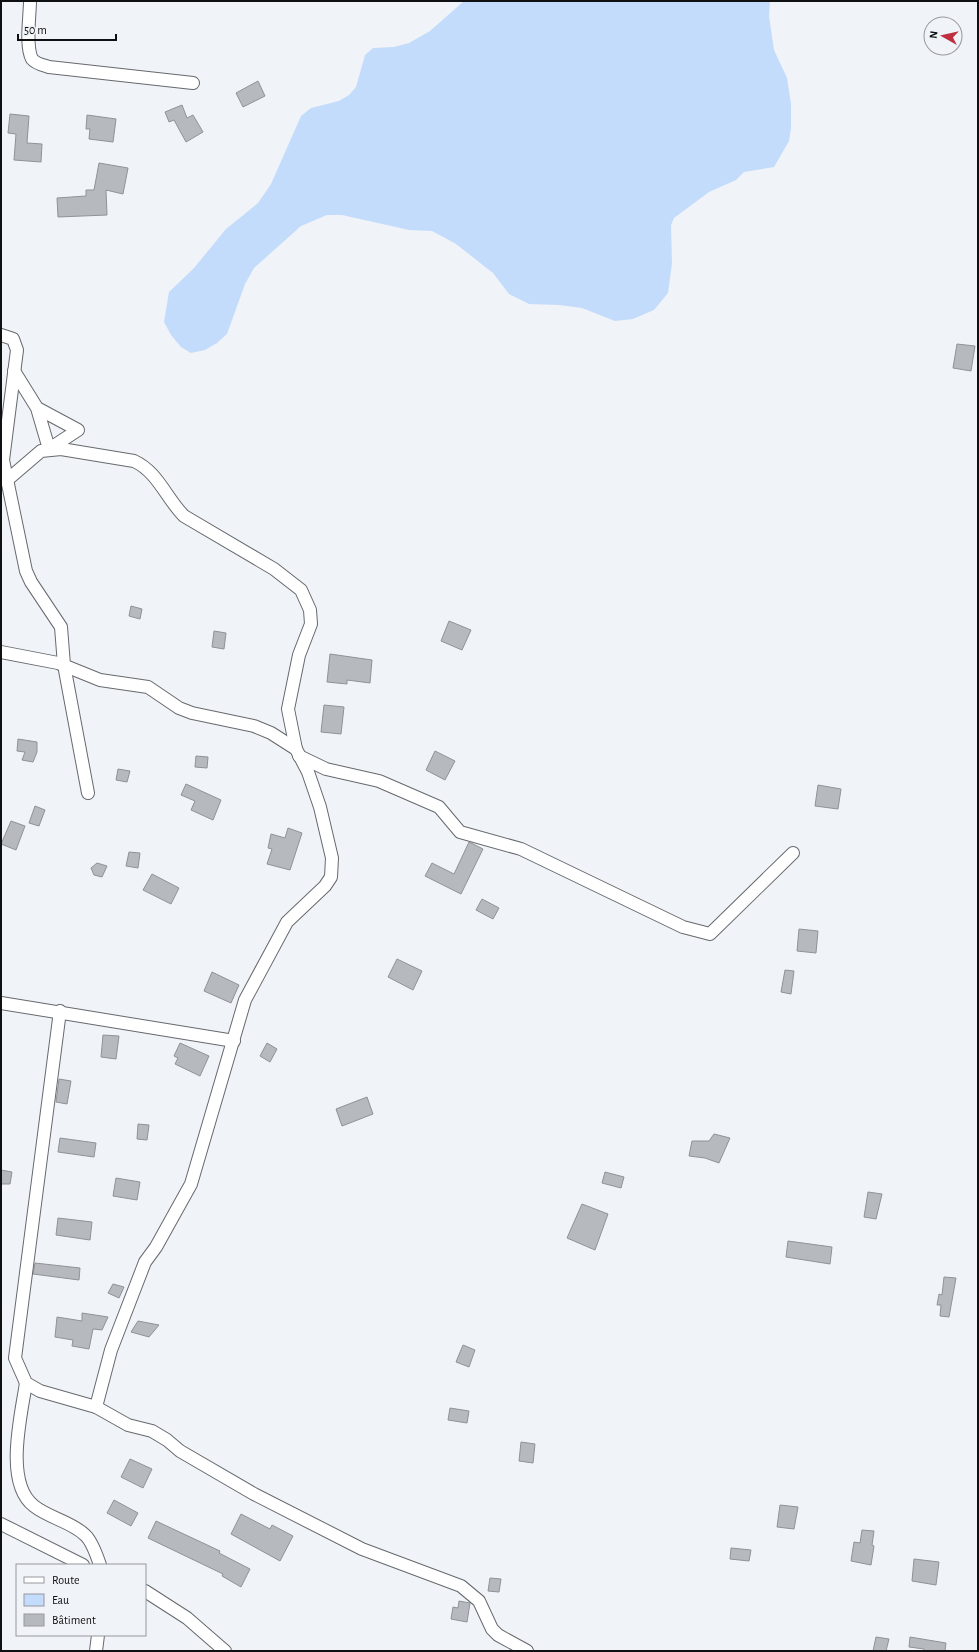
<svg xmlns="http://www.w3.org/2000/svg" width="979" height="1652" font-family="'Alegreya Sans',sans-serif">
<rect width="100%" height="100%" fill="#f0f3f8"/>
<polygon fill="#c4dcfc" points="464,1 770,1 769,16 774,50 787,78 791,104 791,128 789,141 774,167 744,172 736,180 709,192 674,218 671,225 672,263 668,293 654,310 633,319 615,321 582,308 559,305 529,304 509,294 493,273 456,244 432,231 409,230 342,215 327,215 301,226 254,268 245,284 227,334 217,343 205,350 191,353 181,347 171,335 164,322 169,292 194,268 226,229 258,203 271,184 301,116 311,108 339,101 349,95 356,87 365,55 373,48 394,47 409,43 430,31"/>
<g fill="#b6babe" stroke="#8f9297">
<polygon points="258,81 265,96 243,107 236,93"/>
<polygon points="182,105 187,118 193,115 203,132 186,142 174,120 169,122 165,112"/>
<polygon points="10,114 29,116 27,143 42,144 41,162 14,160 16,134 8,133"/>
<polygon points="87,115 116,119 113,142 89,139 90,129 86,129"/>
<polygon points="99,163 128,168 123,194 106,190 107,215 58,217 57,198 86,196 86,190 94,190"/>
<polygon points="957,344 975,346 971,371 953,368"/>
<polygon points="131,606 142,609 140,619 129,616"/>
<polygon points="449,621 471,630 462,650 441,641"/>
<polygon points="214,631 226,633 224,649 212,647"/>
<polygon points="330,654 372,660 370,683 347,680 347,684 327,682"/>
<polygon points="324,705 344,707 341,734 321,732"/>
<polygon points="18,739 37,742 37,752 33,762 22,760 25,752 17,751"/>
<polygon points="435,751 455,761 445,780 426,770"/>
<polygon points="196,756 208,757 207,768 195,767"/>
<polygon points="118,769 130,771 127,782 116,780"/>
<polygon points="186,784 221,800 213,820 191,810 195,801 181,795"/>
<polygon points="818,785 841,789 838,809 815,806"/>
<polygon points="35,806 45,810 39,826 29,823"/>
<polygon points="11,821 25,826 16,850 1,844"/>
<polygon points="288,828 302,833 290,870 267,864 272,849 268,848 271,834 285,838"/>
<polygon points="469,842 483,849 461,894 425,876 432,863 454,874"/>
<polygon points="129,852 140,853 138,868 126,866"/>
<polygon points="97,863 107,866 102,877 94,875 91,868"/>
<polygon points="152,874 179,888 171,904 143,890"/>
<polygon points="482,899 499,908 493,919 476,910"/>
<polygon points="799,929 818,931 816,953 797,951"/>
<polygon points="397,959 422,971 413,990 388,977"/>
<polygon points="785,970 794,971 791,994 781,992"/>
<polygon points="212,972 239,985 231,1003 204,991"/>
<polygon points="103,1035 119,1036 116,1059 101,1057"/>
<polygon points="180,1043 209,1056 200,1076 175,1064 178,1058 174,1056"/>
<polygon points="267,1043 277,1049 270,1062 260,1056"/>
<polygon points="59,1079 71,1081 67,1104 56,1102"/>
<polygon points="367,1097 373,1114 342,1126 336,1109"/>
<polygon points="138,1124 149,1125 147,1140 137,1139"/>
<polygon points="714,1134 730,1138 719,1163 705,1158 689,1156 692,1141 709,1141"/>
<polygon points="60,1138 96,1143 94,1157 58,1152"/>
<polygon points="1,1170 12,1172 10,1184 1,1184"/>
<polygon points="605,1172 624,1177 621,1188 602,1183"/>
<polygon points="116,1178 140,1182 137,1200 113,1196"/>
<polygon points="868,1192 882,1194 876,1219 864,1217"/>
<polygon points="582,1204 608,1214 595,1250 567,1238"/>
<polygon points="58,1218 92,1222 90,1240 56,1235"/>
<polygon points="788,1241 832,1247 830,1264 786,1257"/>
<polygon points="35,1263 80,1268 79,1280 33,1274"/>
<polygon points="944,1277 956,1278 949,1317 940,1316 941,1305 937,1305 939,1294 942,1295"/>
<polygon points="113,1284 124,1287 119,1298 108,1293"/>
<polygon points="82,1313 108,1317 102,1330 93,1329 89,1349 72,1346 73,1340 55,1337 57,1317 82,1321"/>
<polygon points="138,1321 159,1325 149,1337 131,1332"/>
<polygon points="463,1345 475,1350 469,1367 456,1362"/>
<polygon points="450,1408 469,1411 467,1423 448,1420"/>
<polygon points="521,1442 535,1444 533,1463 519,1461"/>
<polygon points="130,1459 152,1469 143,1488 121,1477"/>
<polygon points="114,1500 138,1513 131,1526 107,1513"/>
<polygon points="780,1505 798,1507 794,1529 777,1527"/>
<polygon points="241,1514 270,1529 272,1525 293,1536 280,1561 231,1534"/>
<polygon points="156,1521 220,1551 219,1553 250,1569 241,1587 222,1576 223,1574 148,1538"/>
<polygon points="862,1530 874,1531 872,1545 874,1546 871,1565 851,1561 854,1542 860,1543"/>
<polygon points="731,1548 751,1550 749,1561 730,1559"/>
<polygon points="914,1559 939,1562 936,1585 912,1581"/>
<polygon points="490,1578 501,1579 499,1592 488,1591"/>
<polygon points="459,1601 470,1603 467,1622 451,1619 453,1607 458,1608"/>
<polygon points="876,1637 889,1639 886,1651 873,1651"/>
<polygon points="910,1637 946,1643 945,1651 924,1651 924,1649 909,1647"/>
</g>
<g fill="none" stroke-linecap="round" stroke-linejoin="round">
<g stroke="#66696d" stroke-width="14">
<g id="street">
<path d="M 30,1 C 30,16 25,46 32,59 C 36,64 43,65 49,67 L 193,83"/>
<polyline points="1,335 13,339 17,350 3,460 26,571 31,582 61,627 64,665 88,793"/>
<polyline points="14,371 37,408 78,430 49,449 37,408"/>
<path d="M 6,481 L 41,451 L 61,449 L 134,461 C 158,472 166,498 184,516 L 274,569 L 301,590 L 310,610 L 311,624 L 299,655 L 288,709 L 296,749"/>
<polyline points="1,652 58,663 100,680 148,687 179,708 192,713 254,726 271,733 296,749 308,772 320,807 332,858 331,877 325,886 287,922 245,1000 191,1184 156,1247 145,1262 111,1350 96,1407"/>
<polyline points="299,756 326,769 379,781 439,807 460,832 521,849 683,927 710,934 793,853"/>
<polyline points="1,1003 234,1041"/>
<polyline points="60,1011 15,1358 26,1383 40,1391 96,1407 128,1425 152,1431 167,1440 180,1451 254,1494 362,1549 461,1586 479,1601 492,1629 498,1635 527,1651"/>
<path d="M 26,1383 C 21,1416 4,1483 34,1506 C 49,1518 72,1522 85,1535 C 92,1541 97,1556 100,1565"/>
<polyline points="1,1524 83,1565"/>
<polyline points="145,1591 187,1618 225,1651"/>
<polyline points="96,1651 98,1635"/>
</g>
</g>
<use href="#street" stroke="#fff" stroke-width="12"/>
</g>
<rect width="979" height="1652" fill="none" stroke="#0e1011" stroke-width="4"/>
<rect x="16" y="1564" width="130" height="72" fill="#f0f3f8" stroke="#96989c"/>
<rect x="24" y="1577" width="20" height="6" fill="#ffffff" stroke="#96989c"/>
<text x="52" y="1584" font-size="12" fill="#0e1011">Route</text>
<rect x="24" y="1594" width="20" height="12" fill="#c4dcfc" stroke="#96989c"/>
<text x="52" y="1604" font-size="12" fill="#0e1011">Eau</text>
<rect x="24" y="1614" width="20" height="12" fill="#b6babe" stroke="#96989c"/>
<text x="52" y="1624" font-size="12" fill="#0e1011">Bâtiment</text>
<g transform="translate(943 36) rotate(278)"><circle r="19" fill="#f0f3f8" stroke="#96989c"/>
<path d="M0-3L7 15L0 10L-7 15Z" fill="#bf2f3f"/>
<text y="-6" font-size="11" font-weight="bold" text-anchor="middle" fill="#0e1011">N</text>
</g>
<path d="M18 34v6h98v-6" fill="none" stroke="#0e1011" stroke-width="2"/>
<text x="24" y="34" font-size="12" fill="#0e1011" stroke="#f0f3f8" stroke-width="3" paint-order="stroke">50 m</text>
</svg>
